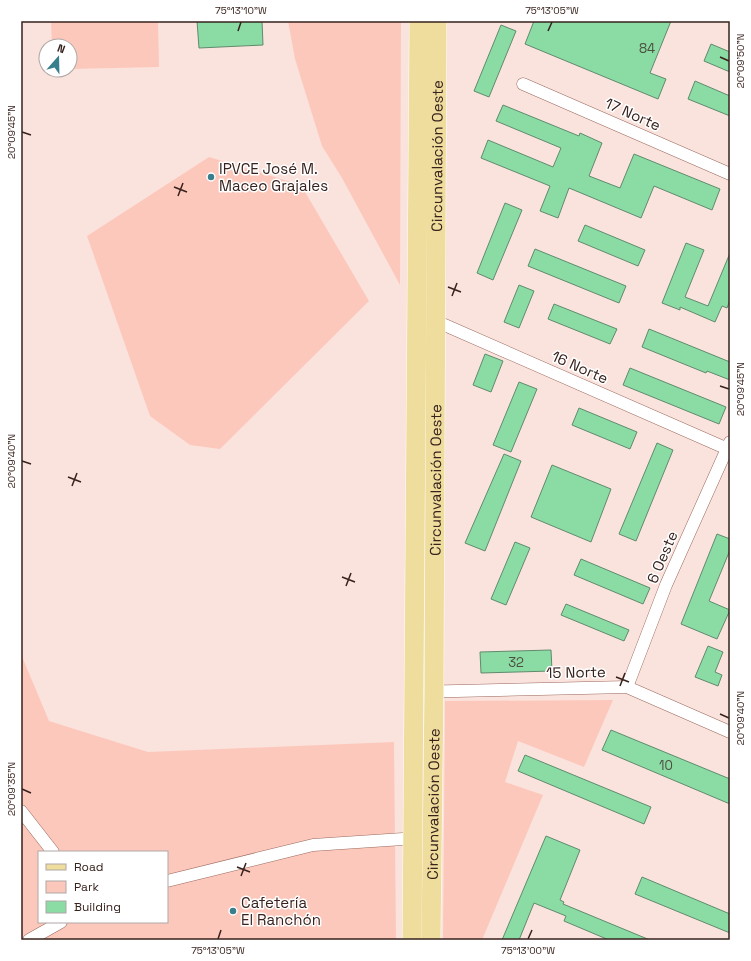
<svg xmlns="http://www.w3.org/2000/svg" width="751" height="961" font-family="'Space Grotesk',sans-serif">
<rect width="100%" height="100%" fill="#fae3dd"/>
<g fill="#fdc8bc" fill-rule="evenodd">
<polygon points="51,21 158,21 159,67 70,69 70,46 52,46"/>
<polygon points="288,21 401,21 400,285 342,178 322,146 295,59"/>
<polygon points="209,157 301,185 369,301 220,449 190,445 150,416 87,236"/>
<path d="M 21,654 L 49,721 L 148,752 L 394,742 L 396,940 L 21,940 ZM 39,852 L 167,852 L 167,922 L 39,922 Z"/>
<polygon points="613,700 584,767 518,741 505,782 543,795 482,940 443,940 445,701"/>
</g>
<g fill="#8bdba5" stroke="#5f8b6c">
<polygon points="197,21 262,21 263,45 199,48"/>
<polygon points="534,21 671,21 650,73 666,79 658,99 525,44"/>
<polygon points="501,25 516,31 489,97 474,91"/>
<polygon points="711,44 730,52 730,72 704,61"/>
<polygon points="695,81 730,96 730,116 688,99"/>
<polygon points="503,105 579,136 580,133 602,143 589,176 620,188 634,154 720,189 712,210 654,186 641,218 569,188 558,218 540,211 550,186 481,158 488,140 553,167 561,148 496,121"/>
<polygon points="505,203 522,210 493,280 477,273"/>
<polygon points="585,225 645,250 638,266 578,241"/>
<polygon points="686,243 704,250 685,297 708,306 730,253 730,300 727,308 722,306 715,322 680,307 680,310 662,303"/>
<polygon points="535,249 626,286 619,303 528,266"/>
<polygon points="519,285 534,291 519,328 504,322"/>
<polygon points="554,304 617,329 610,344 548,319"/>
<polygon points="649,329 730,362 730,380 707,371 706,373 642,347"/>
<polygon points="485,354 503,361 491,392 473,385"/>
<polygon points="630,368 726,407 719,424 623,385"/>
<polygon points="519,382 537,389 511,452 493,445"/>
<polygon points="579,408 637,432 630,449 572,425"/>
<polygon points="657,443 673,450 636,541 619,534"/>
<polygon points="504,454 521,461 485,551 465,543"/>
<polygon points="552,465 611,489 591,542 531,517"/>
<polygon points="717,534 730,539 730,550 709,601 730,610 717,639 681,624"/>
<polygon points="515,542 530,548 506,605 491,599"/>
<polygon points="581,559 650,588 643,604 574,575"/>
<polygon points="566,604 629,630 624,641 561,615"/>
<polygon points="708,646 723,652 715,672 722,675 718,686 695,677"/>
<polygon points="551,650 552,671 481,673 480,652"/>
<polygon points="611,730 730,779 730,804 602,750"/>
<polygon points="525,755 651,807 644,824 518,771"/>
<polygon points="546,836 580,850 560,900 564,902 563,904 650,940 609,940 564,921 566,916 534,903 519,940 502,940"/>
<polygon points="642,877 730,914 730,933 635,894"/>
</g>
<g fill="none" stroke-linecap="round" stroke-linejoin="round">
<g stroke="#9b695d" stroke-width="13">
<g id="street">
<polyline points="523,84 730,174"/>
<polyline points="431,319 730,450"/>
<polyline points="627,687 666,585 730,442"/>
<polyline points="414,692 627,687 730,732"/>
<polyline points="21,811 53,852"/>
<polyline points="167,881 313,845 418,838"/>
<polyline points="29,940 61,922"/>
</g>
</g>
<g stroke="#fff" stroke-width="20">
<g id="primary">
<polyline points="412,940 419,21"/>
<path id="s1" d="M 431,940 L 434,691 L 437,21"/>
</g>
</g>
<use href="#street" stroke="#fff" stroke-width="12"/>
<use href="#primary" stroke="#efdd9e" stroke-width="19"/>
</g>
<path fill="none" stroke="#37221d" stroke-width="1.5" d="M 238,31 L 241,22M 548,31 L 552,22M 720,57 L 729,61M 22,132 L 31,135M 174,187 L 187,192M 178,196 L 183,183M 448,287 L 461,292M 452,296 L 457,283M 720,386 L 729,389M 22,461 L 31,464M 68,477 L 81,482M 72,486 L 77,473M 342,577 L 355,582M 346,586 L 351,573M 616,677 L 629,682M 620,686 L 625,673M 720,714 L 729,718M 22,789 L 31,793M 237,867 L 250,872M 241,876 L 246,863M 218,939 L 221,930M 528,939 L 532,930"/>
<g fill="#397e8c" stroke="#fff" stroke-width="1.5">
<circle cx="211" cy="177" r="4"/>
<circle cx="233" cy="911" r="4"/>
</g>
<g text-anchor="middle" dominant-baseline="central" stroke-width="3" stroke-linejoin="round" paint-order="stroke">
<g font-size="13" fill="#4c503f">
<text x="647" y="48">84</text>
<text x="516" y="662">32</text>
<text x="666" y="765">10</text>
</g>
<g font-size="15" fill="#37221d" stroke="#fff">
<text transform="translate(633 114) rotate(24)">17 Norte</text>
<text stroke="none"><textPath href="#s1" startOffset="784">Circunvalación Oeste</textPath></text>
<text transform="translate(580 367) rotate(24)">16 Norte</text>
<text stroke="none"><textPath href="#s1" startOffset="460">Circunvalación Oeste</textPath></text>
<text transform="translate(662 557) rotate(-67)">6 Oeste</text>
<text transform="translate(576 672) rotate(-1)">15 Norte</text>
<text stroke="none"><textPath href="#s1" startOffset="136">Circunvalación Oeste</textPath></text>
</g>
<g font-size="15" fill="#37221d" stroke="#fff" text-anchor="start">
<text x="219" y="168">IPVCE José M.<tspan x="219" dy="17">Maceo Grajales</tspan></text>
<text x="241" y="902">Cafetería<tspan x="241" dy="17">El Ranchón</tspan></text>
</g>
</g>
<rect width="751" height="961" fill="none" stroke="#ffffff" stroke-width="44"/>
<rect x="38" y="851" width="130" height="72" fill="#ffffff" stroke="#afa7a5"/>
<rect x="46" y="864" width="20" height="6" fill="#efdd9e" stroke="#afa7a5"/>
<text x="74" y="871" font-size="12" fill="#37221d">Road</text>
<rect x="46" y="881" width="20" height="12" fill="#fdc8bc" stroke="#afa7a5"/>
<text x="74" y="891" font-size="12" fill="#37221d">Park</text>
<rect x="46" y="901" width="20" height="12" fill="#8bdba5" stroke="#afa7a5"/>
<text x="74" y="911" font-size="12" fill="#37221d">Building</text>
<g transform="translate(58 58) rotate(20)"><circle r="19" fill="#ffffff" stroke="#afa7a5"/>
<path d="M0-3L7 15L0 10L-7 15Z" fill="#397e8c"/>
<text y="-6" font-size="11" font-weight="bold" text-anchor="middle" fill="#37221d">N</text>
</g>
<rect x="22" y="22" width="707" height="917" fill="none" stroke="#37221d" stroke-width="1.5"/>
<g font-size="10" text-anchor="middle" fill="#37221d">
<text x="241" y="14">75°13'10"W</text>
<text x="552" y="14">75°13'05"W</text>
<text transform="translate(740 61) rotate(-90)" y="4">20°09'50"N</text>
<text transform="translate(11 132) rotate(-90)" y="4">20°09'45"N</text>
<text transform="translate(740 389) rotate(-90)" y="4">20°09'45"N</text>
<text transform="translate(11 461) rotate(-90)" y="4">20°09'40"N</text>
<text transform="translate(740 718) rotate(-90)" y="4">20°09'40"N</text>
<text transform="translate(11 789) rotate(-90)" y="4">20°09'35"N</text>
<text x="218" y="954">75°13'05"W</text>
<text x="528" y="954">75°13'00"W</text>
</g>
</svg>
